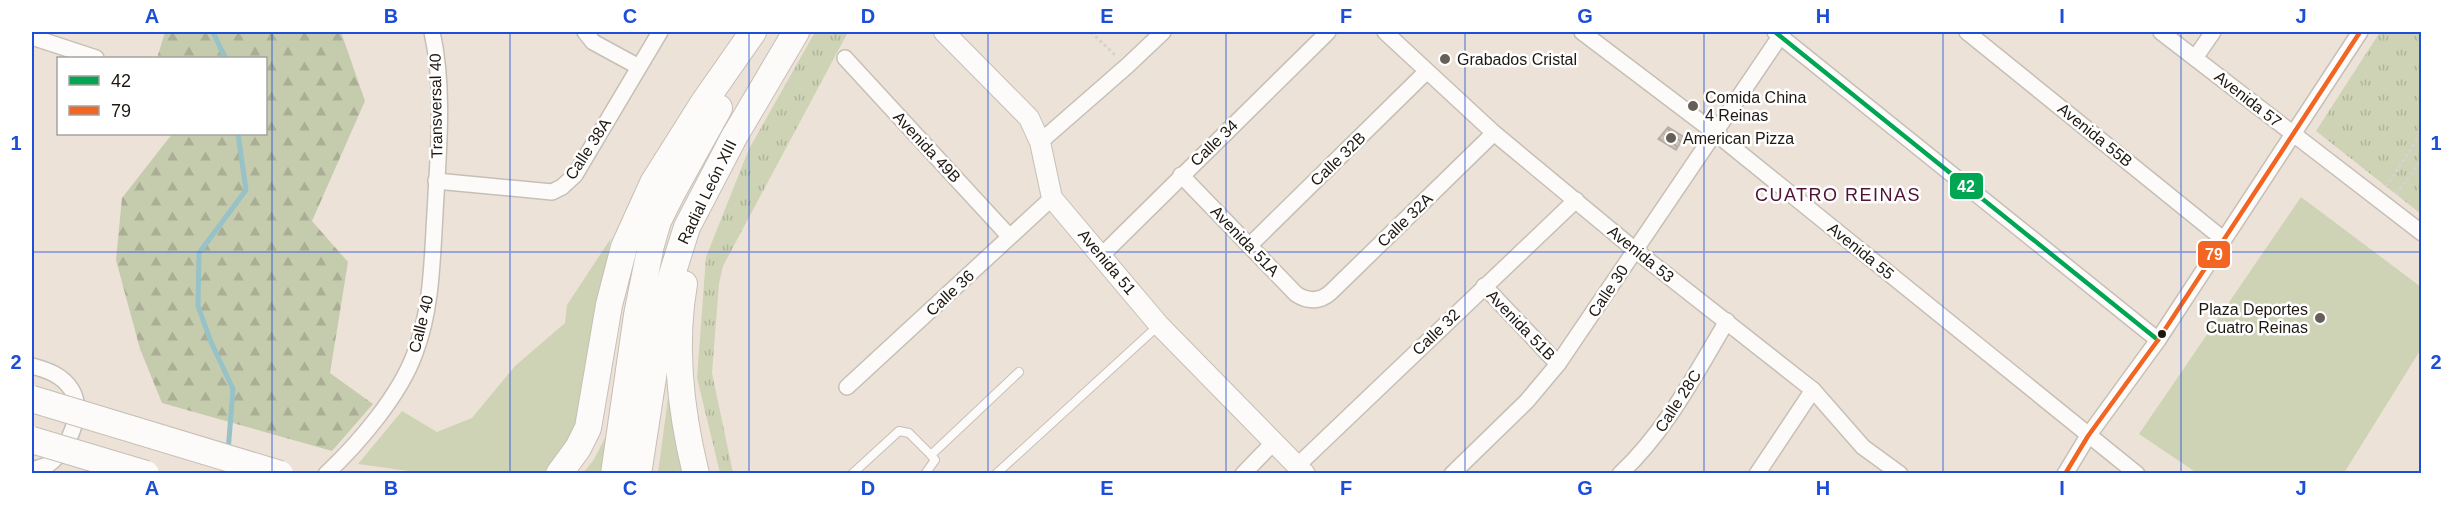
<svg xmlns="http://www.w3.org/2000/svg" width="2453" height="505" font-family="Arial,sans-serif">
<defs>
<pattern id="forest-firs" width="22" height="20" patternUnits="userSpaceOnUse" patternTransform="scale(1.5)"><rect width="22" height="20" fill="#c5ccad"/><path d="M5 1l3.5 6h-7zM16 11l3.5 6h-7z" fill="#a9ae94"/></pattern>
<pattern id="park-tufts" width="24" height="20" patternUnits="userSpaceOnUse" patternTransform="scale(1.5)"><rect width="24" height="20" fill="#cdd3b4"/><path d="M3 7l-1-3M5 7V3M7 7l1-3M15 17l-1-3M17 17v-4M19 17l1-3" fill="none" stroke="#b0b49a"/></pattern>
<pattern id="building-back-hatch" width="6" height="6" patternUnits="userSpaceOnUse" patternTransform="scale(1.5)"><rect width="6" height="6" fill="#cac1ba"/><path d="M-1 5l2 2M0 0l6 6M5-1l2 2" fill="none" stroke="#ada59f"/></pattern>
</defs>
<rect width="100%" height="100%" fill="#ede2d8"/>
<g fill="#cdd3b4">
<polygon points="2301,197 2421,287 2421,349 2344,473 2197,473 2139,434"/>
<polygon points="611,238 604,273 588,382 570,440 548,471 543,474 430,474 358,464 402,411 437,432 472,418 515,366 565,323 567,305"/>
<polygon points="672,368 686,473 658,473"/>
<polygon points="614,421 602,473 582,474 593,461"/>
</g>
<polygon fill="url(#forest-firs)" points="165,32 341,32 365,101 312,221 348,262 330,373 373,404 332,451 162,403 140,349 116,260 122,198 172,134 266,134 266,58 157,58"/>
<g fill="url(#park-tufts)">
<polygon points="815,32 848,32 723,266 719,284 712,373 733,473 720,473 697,378 706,257 749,149"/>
<polygon points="2380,32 2421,32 2421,214 2316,131"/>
</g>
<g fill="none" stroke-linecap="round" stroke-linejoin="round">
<g stroke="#96c2c8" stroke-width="5">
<polyline points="213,32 225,58"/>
<polyline points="228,452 233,389 211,342 198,306 199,253 246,190 238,134"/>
</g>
</g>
<polygon fill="url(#building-back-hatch)" stroke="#b7aea6" stroke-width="1.5" points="1668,127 1684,137 1676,150 1658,139"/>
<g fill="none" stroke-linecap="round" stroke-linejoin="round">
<g stroke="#c6bfb6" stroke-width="10">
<g id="service">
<polyline points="852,474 899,431 909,433 931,455"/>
<polyline points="925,474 935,460 931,455 1019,372"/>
<polyline points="996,474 1159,325"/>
</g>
</g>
<g stroke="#c6bfb6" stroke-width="18">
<g id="minor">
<polyline points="585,32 593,42 639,67"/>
<polyline points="1385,32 1494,133 1635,250 1813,390 1863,447 1900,474"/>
<polyline points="1582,32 1714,132 2137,474"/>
<polyline points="1775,32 2158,340"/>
<polyline points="1967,32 2223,239"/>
<polyline points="2161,32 2422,233"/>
<polyline points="32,37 96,58"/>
<polyline points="845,58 1009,236"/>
<polyline points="2195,58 2213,32"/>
<polyline points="1040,142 1127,66 1163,32"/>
<path d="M 1181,175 L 1296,294 C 1308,302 1320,302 1331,292 L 1494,133"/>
<polyline points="436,181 552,192 562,187 575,175 660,32"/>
<polyline points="1250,245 1426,72"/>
<polyline points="1102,255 1328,32"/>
<polyline points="1484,286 1558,364"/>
<path d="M 32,366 C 47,370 62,375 71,389 C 85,410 69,450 49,464 C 44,467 37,468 32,470"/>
<polyline points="847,387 1052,198"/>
<polyline points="1297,466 1576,200"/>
<path d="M 326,474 C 359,443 400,395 415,353 C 432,308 432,261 435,213 C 438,154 445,90 432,32"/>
<polyline points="1243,474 1274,442"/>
<polyline points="1452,474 1527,401 1558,364 1783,32"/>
<path d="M 1620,474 C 1666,431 1695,375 1727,321"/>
<polyline points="1757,474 1813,390"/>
<polyline points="2065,474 2088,436 2158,340 2360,32"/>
</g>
</g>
<g stroke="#c6bfb6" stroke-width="22">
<polyline id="tertiary" points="944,32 1029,118 1040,142 1052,198 1159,325 1305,474"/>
</g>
<g stroke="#c6bfb6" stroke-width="28">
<g id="trunk">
<path d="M 684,284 C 673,346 681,413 696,474"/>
<polyline points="559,474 578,448 588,428 609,305 624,247 653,183 704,102 753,32"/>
<polyline points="614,474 637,315 651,245 658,221 672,193 719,108"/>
<polyline points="638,474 662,319 669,284 687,227 734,137 796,32"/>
</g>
</g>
<g stroke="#d5d2d0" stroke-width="3" stroke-dasharray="3 3" stroke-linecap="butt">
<polyline points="1091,32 1115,55"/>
<polyline points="2386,187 2422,132"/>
<polyline points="2396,194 2422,160"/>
</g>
<use href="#service" stroke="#fcfbf9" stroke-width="8"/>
<use href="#minor" stroke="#fcfbf9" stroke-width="15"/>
<use href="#tertiary" stroke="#fcfbf9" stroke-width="20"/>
<use href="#trunk" stroke="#fcfbf9" stroke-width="26"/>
<g stroke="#c6bfb6" stroke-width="28" stroke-linecap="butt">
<g id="trunk-bridge">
<polyline points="32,399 280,474"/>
<polyline points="32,440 146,474"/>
</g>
</g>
<use href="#trunk-bridge" stroke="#fcfbf9" stroke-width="26"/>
<g stroke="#fff" stroke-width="9">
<polyline id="bus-1" points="1775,32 2158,340"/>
</g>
<g stroke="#fff" stroke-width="9">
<polyline id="bus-2" points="2065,474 2088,436 2158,340 2360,32"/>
</g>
<use href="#bus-1" stroke="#00a651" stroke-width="4.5"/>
<use href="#bus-2" stroke="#f26522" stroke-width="4.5"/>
</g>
<path fill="none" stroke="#1d4ed8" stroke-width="1.5" stroke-opacity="0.55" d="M 272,32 L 272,474M 510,32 L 510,474M 749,32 L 749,474M 988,32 L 988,474M 1226,32 L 1226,474M 1465,32 L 1465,474M 1704,32 L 1704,474M 1943,32 L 1943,474M 2181,32 L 2181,474M 32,252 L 2422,252"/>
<g fill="#675f57" stroke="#fff" stroke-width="2">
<circle cx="1445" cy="59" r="6"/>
<circle cx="1693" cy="106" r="6"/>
<circle cx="1671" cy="138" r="6"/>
<circle cx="2320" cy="318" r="6"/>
</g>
<circle fill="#1f1811" stroke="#fff" stroke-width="2" cx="2162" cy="334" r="5"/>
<g text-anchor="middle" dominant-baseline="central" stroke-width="5" stroke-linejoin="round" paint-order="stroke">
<g font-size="16" fill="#1f1811" stroke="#fff" text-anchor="start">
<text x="1457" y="59">Grabados Cristal</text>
<text x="1705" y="97">Comida China<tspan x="1705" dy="18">4 Reinas</tspan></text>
<text x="1683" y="138">American Pizza</text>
<text x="2308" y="309" text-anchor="end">Plaza Deportes<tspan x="2308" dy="18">Cuatro Reinas</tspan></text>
</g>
<g font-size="16" fill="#1f1811" stroke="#fff">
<text transform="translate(2248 99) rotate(38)">Avenida 57</text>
<text transform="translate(436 106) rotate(-91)">Transversal 40</text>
<text transform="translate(2095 135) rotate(39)">Avenida 55B</text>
<text transform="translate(1214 143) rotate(-44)">Calle 34</text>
<text transform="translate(927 147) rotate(47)">Avenida 49B</text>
<text transform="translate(588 149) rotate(-57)">Calle 38A</text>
<text transform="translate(1338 159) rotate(-44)">Calle 32B</text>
<text transform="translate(707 192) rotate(-64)">Radial León XIII</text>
<text transform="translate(1405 220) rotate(-44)">Calle 32A</text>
<text transform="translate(1245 241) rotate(46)">Avenida 51A</text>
<text transform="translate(1861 251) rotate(39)">Avenida 55</text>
<text transform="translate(1641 254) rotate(39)">Avenida 53</text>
<text transform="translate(1107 262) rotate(50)">Avenida 51</text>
<text transform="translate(1608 291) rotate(-56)">Calle 30</text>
<text transform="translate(950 293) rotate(-43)">Calle 36</text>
<text transform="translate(421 324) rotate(-76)">Calle 40</text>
<text transform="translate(1521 325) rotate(46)">Avenida 51B</text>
<text transform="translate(1436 332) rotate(-44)">Calle 32</text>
<text transform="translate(1678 401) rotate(-57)">Calle 28C</text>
</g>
<g font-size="18" letter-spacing="1.5" fill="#511234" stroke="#fff">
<text x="1838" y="195">CUATRO REINAS</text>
</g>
</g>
<g stroke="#fff" stroke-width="2">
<rect x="1949" y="172" width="35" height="28" rx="6" fill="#00a651"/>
<rect x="2197" y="240" width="34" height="29" rx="6" fill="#f26522"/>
</g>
<g font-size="16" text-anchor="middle" font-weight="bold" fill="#fff">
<text x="1966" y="192">42</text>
<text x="2214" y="260">79</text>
</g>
<rect width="2453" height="505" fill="none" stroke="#ffffff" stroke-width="66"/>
<rect x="57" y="57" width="210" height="78" fill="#ffffff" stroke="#a5a3a0" stroke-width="1.5"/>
<rect x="69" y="76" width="30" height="9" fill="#00a651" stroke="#a5a3a0" stroke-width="1.5"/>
<text x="111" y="87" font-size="18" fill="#1f1811">42</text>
<rect x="69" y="106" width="30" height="9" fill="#f26522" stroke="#a5a3a0" stroke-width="1.5"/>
<text x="111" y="117" font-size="18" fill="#1f1811">79</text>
<rect x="33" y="33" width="2387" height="439" fill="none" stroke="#1d4ed8" stroke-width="2"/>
<g font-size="20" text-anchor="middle" font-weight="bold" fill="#1d4ed8">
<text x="152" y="23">A</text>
<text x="391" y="23">B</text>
<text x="630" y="23">C</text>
<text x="868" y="23">D</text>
<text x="1107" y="23">E</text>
<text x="1346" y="23">F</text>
<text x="1585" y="23">G</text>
<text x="1823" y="23">H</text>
<text x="2062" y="23">I</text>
<text x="2301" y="23">J</text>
<text x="16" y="150">1</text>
<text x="2436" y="150">1</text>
<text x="16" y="369">2</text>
<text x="2436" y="369">2</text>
<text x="152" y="495">A</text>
<text x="391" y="495">B</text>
<text x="630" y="495">C</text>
<text x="868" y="495">D</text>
<text x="1107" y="495">E</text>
<text x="1346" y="495">F</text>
<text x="1585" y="495">G</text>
<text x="1823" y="495">H</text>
<text x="2062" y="495">I</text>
<text x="2301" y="495">J</text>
</g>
</svg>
